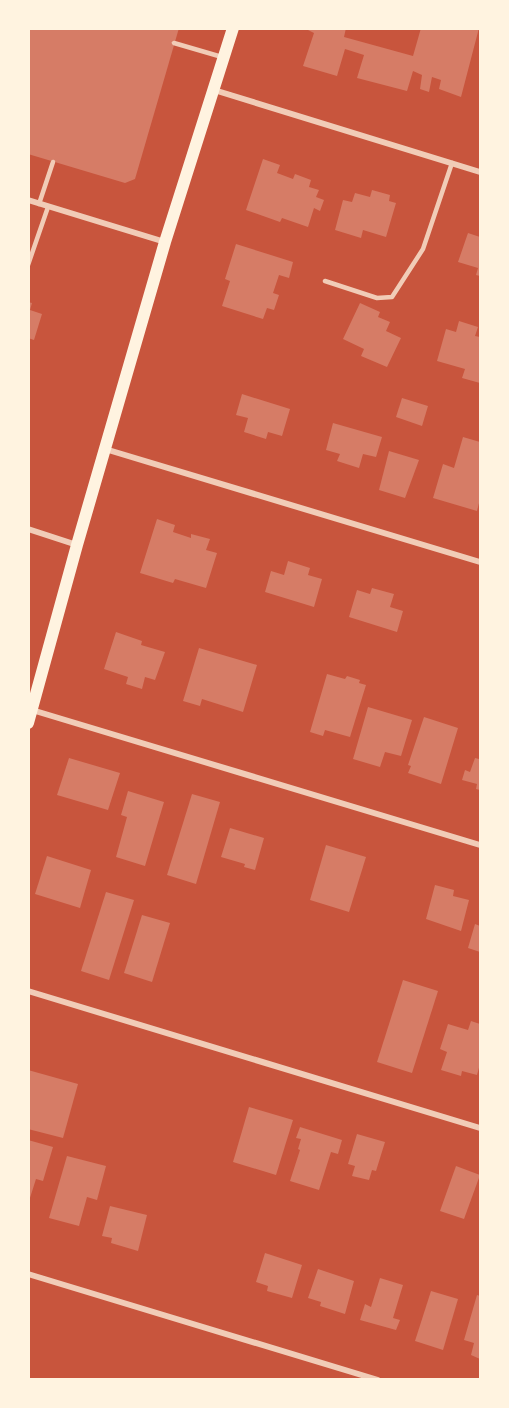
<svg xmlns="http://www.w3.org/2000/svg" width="509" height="1408" font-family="Jost,sans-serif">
<rect width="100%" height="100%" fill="#c8553d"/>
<g fill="#d67c66">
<polygon points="28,28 179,28 135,179 125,183 28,154"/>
<polygon points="304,28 346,28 344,37 413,56 421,28 479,28 461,97 439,89 441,80 432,77 429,92 420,89 422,75 413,71 407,91 357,78 364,55 345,49 337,76 303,66 314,33"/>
<polygon points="263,159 280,165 277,173 293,179 295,174 311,180 309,187 319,190 316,197 324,200 320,211 314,208 308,227 282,218 280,222 246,210"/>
<polygon points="372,190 390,195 389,201 396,203 386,237 363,230 361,238 335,230 343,200 352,202 355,193 370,197"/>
<polygon points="468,233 480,237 480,276 476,275 478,268 458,262"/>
<polygon points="236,244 293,262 289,278 279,275 273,293 279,295 274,310 267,308 263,319 222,306 230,281 225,279"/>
<polygon points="28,302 32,303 30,310 42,314 34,340 28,338"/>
<polygon points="360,303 380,312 378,317 390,322 386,331 401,338 387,367 361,356 364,349 343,339"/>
<polygon points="459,321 478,327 475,336 480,337 480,383 462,378 465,369 437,361 446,329 456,332"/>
<polygon points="242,394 290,409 282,436 268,432 266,439 244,432 248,418 236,415"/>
<polygon points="402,398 428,406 422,426 396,417"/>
<polygon points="333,423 382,437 376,457 363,454 359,468 337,461 340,454 326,450"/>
<polygon points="463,437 480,442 480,499 477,511 433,498 443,464 454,468"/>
<polygon points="389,451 419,460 405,498 379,490"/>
<polygon points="157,519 175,525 173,532 191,538 191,534 210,539 206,550 217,553 206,588 175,579 173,583 140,573"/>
<polygon points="288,561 310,568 308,575 322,579 314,607 265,592 271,571 284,575"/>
<polygon points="372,588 394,594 390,607 403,611 397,632 349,617 357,590 370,594"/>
<polygon points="116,632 142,641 141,645 165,652 155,680 145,677 142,689 126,684 128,677 104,669"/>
<polygon points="199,648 257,665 243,712 202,699 200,706 183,701"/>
<polygon points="327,674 345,679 347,676 360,680 359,683 366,685 350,737 325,730 323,736 310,732"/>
<polygon points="368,707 412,720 401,756 385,752 380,767 353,759"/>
<polygon points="424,717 458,728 441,784 408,773 411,766 408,765"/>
<polygon points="480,754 480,790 476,789 477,784 462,780 465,770 470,772 475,758 479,759"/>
<polygon points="69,758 120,773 108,810 57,795"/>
<polygon points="128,791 164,802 145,866 116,857 127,817 121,815"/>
<polygon points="192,794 220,802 196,884 167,875"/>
<polygon points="230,828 264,838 255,870 244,867 245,864 221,857"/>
<polygon points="326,845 366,857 349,912 310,900"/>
<polygon points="47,856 91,870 80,908 35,894"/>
<polygon points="435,885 454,890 453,896 469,900 461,931 426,919"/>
<polygon points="106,892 134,900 109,980 81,971"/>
<polygon points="142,915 170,923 152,982 124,973"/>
<polygon points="475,924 480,926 480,952 468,948"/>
<polygon points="403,980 438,991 412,1073 377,1062"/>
<polygon points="471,1021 480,1024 480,1064 477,1075 462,1071 461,1076 441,1070 447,1052 440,1049 448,1024 468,1030"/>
<polygon points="28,1070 78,1084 63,1138 28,1129"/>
<polygon points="249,1107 293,1120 276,1175 233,1162"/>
<polygon points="300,1127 342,1140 338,1154 331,1152 319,1190 290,1181 300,1150 298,1149 301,1139 296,1138"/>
<polygon points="357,1134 385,1142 376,1171 372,1170 369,1180 352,1176 355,1166 348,1164"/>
<polygon points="28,1140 53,1147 43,1181 36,1179 29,1201"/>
<polygon points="67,1156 106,1166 97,1200 87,1197 79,1226 49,1218"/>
<polygon points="456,1166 480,1175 464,1219 440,1211"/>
<polygon points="110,1206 147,1215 138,1251 111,1243 112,1238 102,1236"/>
<polygon points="265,1253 302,1265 292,1298 267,1291 268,1286 256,1282"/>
<polygon points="318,1269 354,1281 345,1314 320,1306 321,1302 308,1298"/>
<polygon points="380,1278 403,1285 393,1318 400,1320 396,1330 360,1320 365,1304 371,1307"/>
<polygon points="431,1291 458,1299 443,1350 415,1341"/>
<polygon points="477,1295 480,1296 480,1359 471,1355 474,1343 464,1340"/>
</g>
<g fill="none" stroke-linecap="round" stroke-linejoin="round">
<g stroke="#f1ccb7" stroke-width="4.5">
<polyline points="174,43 222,57"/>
<polyline points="39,204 53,162"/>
<polyline points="28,265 48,207"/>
<polyline points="325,281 377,298 392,297 423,249 452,163"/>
</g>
<g stroke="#f1ccb7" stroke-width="6">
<polyline points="214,90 480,172"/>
<polyline points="28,200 165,242"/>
<polyline points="105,449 480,562"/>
<polyline points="28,529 77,545"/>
<polyline points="32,710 480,845"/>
<polyline points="28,991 480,1128"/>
<polyline points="28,1274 378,1380"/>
</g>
<polyline stroke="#fff3e0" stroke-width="12" points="28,723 77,545 165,242 233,28"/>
</g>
<rect width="509" height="1408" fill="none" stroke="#fff3e0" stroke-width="60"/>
</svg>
